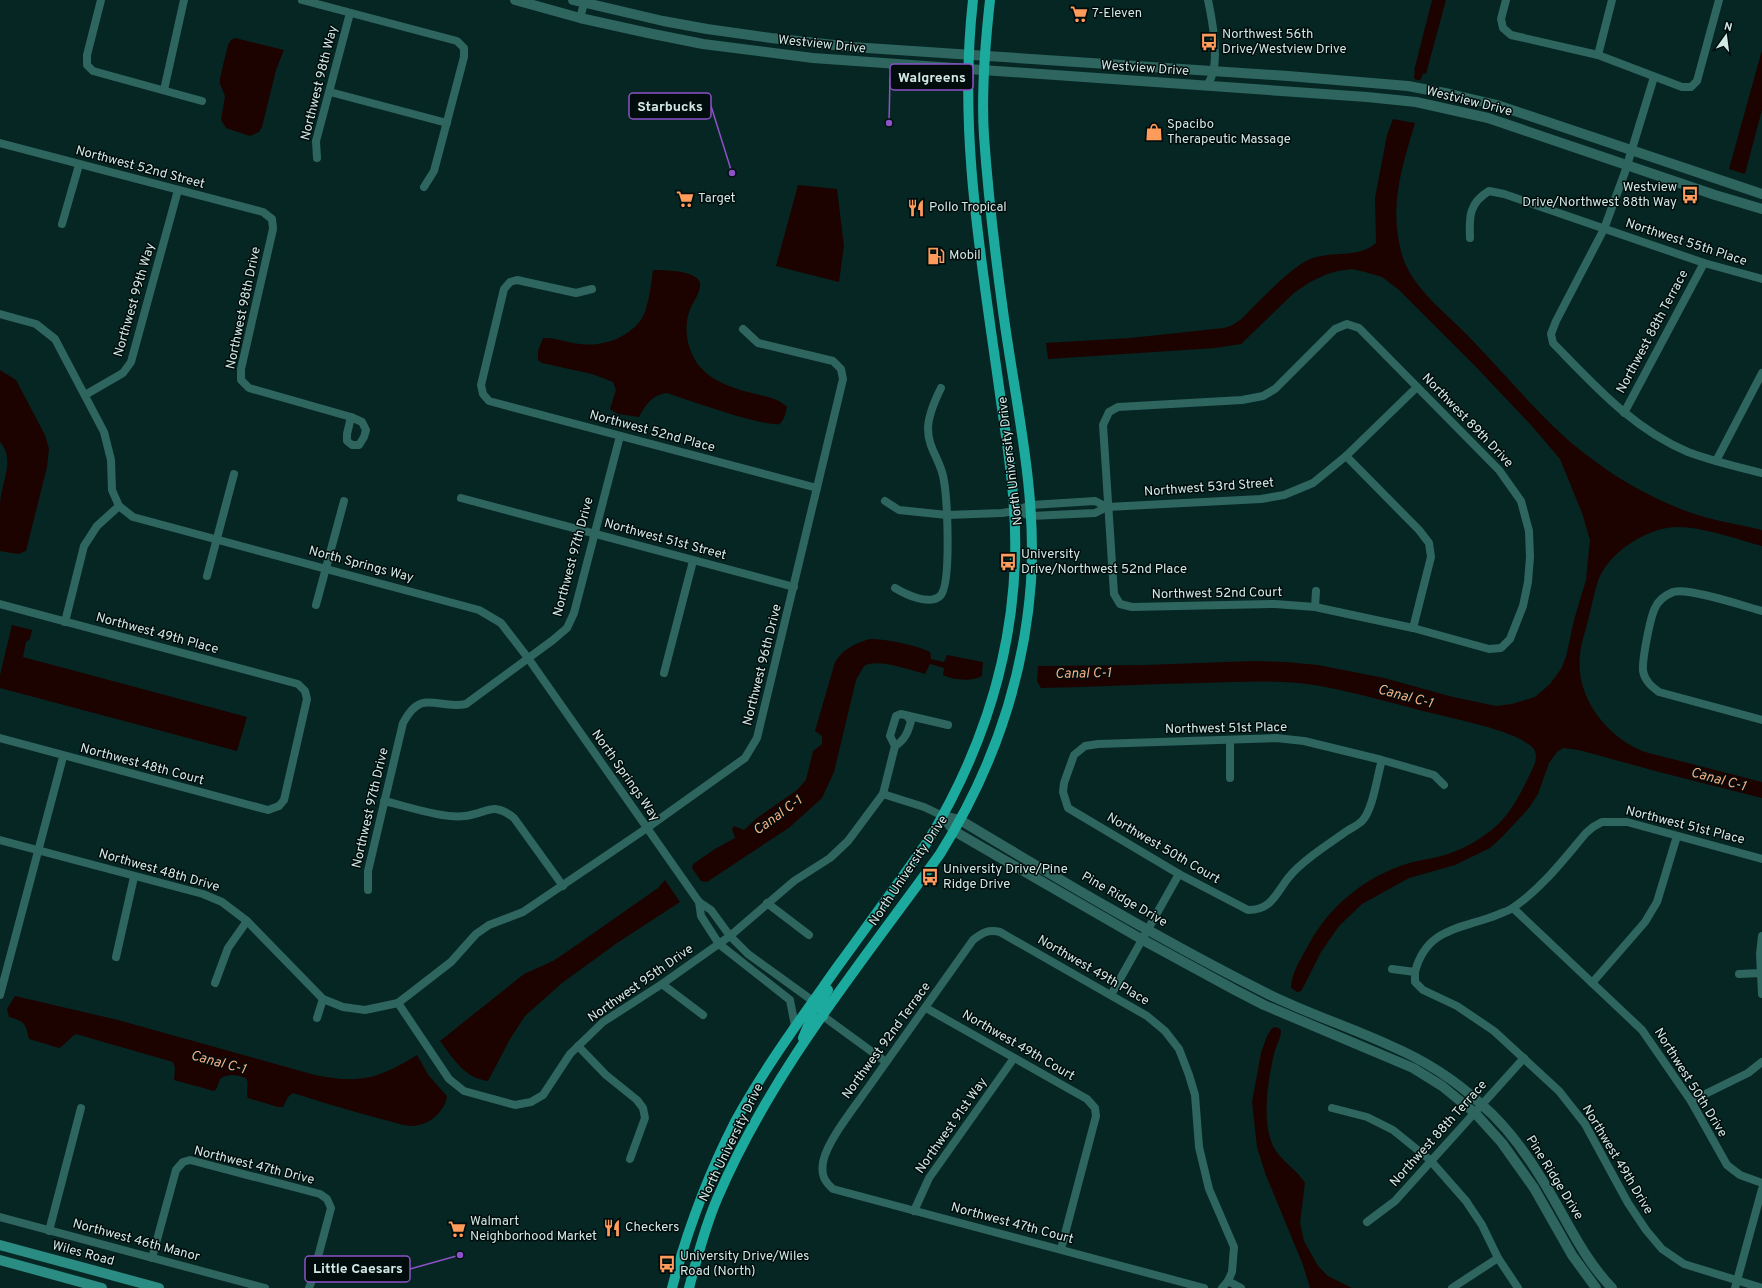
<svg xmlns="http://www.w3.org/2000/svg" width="1762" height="1288" font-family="Overpass,sans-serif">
<rect width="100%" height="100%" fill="#062623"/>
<g fill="#1c0300">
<polygon points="1432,0 1446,0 1426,74 1414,71"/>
<polygon points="235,38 284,50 276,70 262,127 259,132 250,136 226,128 221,120 225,96 220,84 220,78 228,45 231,40"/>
<polygon points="1762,50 1762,110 1745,174 1729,169"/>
<path d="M 1393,119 L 1415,123 C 1402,167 1389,205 1401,251 C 1410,288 1446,312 1471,339 C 1508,377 1542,420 1584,453 C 1614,477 1649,497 1686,511 C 1710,520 1737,524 1762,530 L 1762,546 C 1736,539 1692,523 1667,528 C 1640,533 1608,554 1598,581 C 1594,593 1592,605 1589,617 C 1586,630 1581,642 1580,655 C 1575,697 1607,738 1645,752 L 1762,782 L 1762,798 L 1659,772 L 1579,750 L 1563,748 L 1557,752 L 1549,763 L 1538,794 L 1529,808 L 1502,837 L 1490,848 L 1455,865 L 1409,878 L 1362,904 L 1339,926 L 1321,952 L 1306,982 L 1301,991 L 1297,992 L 1291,988 C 1291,973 1302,957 1309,944 C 1328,908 1362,880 1400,866 C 1416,860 1434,859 1451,853 C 1462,849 1475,842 1485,835 C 1507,820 1518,799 1529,776 C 1533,768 1540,757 1533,748 C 1519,733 1472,723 1452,718 C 1408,708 1364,694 1320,686 C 1282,679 1241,682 1202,683 C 1148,684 1095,687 1041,688 L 1037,681 L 1038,666 L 1145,665 L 1253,661 L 1285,662 L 1318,665 L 1384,678 L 1453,697 L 1496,706 L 1512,704 L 1535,697 L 1550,684 L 1561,669 L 1566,657 L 1574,620 L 1586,580 L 1590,540 L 1582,513 L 1569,481 L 1560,459 L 1532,426 L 1477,368 L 1399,290 L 1382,277 L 1365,272 L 1352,269 L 1338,271 L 1327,274 L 1310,282 L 1294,293 L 1241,344 L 1215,348 L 1048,359 L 1046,343 L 1130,338 L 1224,328 C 1238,325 1245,315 1255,305 C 1271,290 1287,272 1306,261 C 1329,249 1357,260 1376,243 L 1375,198 L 1387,135 Z"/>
<polygon points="798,185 837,189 844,246 839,282 776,266"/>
<path d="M 653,270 C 663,270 699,270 700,284 C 701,291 694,301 691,307 C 682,327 687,353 702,369 C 715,383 738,390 756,394 C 768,397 778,398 787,407 L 784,418 L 780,424 C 763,427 688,400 667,393 C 652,395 646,404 639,417 L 618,414 L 610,409 L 616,390 L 613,382 L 592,374 L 542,363 L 538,360 L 538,351 L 543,338 C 555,337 568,343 580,344 C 603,347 629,338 642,318 C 648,310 652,280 653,270 Z"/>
<path d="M 0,370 L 16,380 L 45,435 L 49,449 L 47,467 L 26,551 L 18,554 L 0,551 C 0,536 0,520 0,504 C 1,483 16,460 0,442 Z"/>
<polygon points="12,625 32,630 30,639 26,642 23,657 247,717 237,751 0,688 0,675"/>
<path d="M 870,639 C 885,639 917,645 930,652 L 931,659 L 944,662 L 947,655 L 983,662 L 982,676 C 972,682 953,680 943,675 L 944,668 L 930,664 L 925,674 C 910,670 877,658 864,666 L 856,680 L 834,772 L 822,798 L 790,827 L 707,882 L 701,881 L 692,868 L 693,864 L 715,849 L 735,838 L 732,829 L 734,826 L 744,830 L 757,818 L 797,790 L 806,780 L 813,751 L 822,744 L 822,736 L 815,731 L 835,662 C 843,649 856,643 870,639 Z"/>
<path d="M 665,880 L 680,902 L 617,943 L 562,983 L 525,1016 L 510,1039 L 488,1081 C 464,1078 453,1058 440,1041 L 524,974 L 553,961 L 568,951 L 658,888 Z"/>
<path d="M 15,996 L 118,1020 L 315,1075 C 360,1084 378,1079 417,1055 L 429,1076 L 447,1096 C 445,1112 428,1126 412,1126 C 404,1126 394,1122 385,1120 C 354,1112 324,1103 293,1093 L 288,1097 L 283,1107 L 278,1107 L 248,1098 C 245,1092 250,1085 246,1078 C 237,1075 228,1073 220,1079 L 217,1088 L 214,1091 L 174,1080 L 175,1068 L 173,1062 L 76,1034 C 69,1038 66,1044 59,1048 L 29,1039 C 26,1023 24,1021 9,1017 L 7,1009 Z"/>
<path d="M 1277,1027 L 1281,1030 C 1281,1039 1276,1045 1274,1054 C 1268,1080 1260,1127 1276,1151 C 1283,1162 1297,1170 1305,1183 L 1300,1223 L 1304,1241 L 1318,1266 L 1328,1276 L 1352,1288 L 1310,1288 L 1303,1265 L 1265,1173 L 1257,1147 L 1252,1102 L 1261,1053 L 1267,1036 L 1272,1028 Z"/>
</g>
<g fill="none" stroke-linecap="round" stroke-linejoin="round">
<polyline stroke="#1c0300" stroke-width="8" points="1418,76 1422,62"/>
<g stroke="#2e655f" stroke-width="8">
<polyline points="101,0 87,55 87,65 93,71 202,101"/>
<polyline points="302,0 457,41 464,48 464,57 434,171 424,187"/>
<polyline points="1506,0 1501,19 1503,28 1511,35 1598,55 1682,87 1691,87 1697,81 1719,0"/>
<polyline points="580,18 585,0"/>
<polyline points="1598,55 1612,0"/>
<path d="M 1654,77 L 1625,172 L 1604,229 L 1556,321 L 1551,334 L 1553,343 C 1594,385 1633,429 1688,452 C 1712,461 1737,467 1762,473"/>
<path d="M 1207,86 C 1209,82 1212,77 1213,72 C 1218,53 1212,19 1208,0"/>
<polyline points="164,90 184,0"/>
<polyline points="330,92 447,123"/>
<polyline points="0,143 263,212 272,219 273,229 241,369 241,380 249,388 351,417 362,422 366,430 364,437 359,445 352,445 347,441 347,434 351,417"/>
<polyline points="317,158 316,141 350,13"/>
<polyline points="62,224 79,165"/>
<path d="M 1470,238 C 1469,217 1469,203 1489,191 L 1504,194 L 1704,263 L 1762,279"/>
<polyline points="592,289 576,293 517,280 510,282 504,289 481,385 483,394 489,401 817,488"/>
<polyline points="0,314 36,324 55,339 104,432 111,460 112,490 119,506 133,517 479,610 501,623 528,658 699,902 711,910 730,936 748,954 813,1001"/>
<polygon points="1347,324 1359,328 1499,470 1521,501 1529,531 1530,557 1528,582 1523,606 1510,639 1501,648 1489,649 1413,628 1315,607 1275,604 1132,607 1120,604 1114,594 1103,425 1109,412 1118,407 1242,400 1263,396 1275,389 1335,329"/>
<polyline points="85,395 123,373 131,362 178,190"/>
<polyline points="1624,413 1704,263"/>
<polyline points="1346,456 1419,530 1429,543 1431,557 1413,628"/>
<polyline points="1716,461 1762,373"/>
<polyline points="461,498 794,587"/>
<polyline points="885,501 899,510 947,515 1002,513 1015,511 1031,505 1095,501 1107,507"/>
<polyline points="1015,511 1031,516 1095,513 1107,507 1261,499 1284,495 1313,483 1346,456 1417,387"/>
<polyline points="207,576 234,474"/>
<path d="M 895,588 C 905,594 929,606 940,596 C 952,585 947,499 944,481 C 942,462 928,449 928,429 C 928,415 935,400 941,388"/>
<polyline points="0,604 298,684 305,691 307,699 284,800 279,806 268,810 0,738"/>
<polyline points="316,605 344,501"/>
<polyline points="1315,607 1316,591"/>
<path d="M 1762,611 C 1744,606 1688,587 1673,592 C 1666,595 1658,601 1655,608 C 1650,618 1642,660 1643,671 C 1645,681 1651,686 1659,692 L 1762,720"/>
<polyline points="65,622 84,546 97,526 119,506"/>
<polyline points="664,673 693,561"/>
<path d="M 895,746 C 905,740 908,732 911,721 L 907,716"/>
<path d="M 1382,760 C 1377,776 1373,810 1362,821 C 1357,826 1349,829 1344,833 C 1326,846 1302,861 1289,877 C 1276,893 1272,910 1248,910 L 1179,874 L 1068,808 L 1063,792 L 1064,783 L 1074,755 L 1085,746 L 1098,744 L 1276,738 L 1304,741 L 1382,760 L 1434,775 L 1444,785"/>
<polyline points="1230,778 1230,740"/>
<polyline points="883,794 924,807 943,816"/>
<path d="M 384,801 C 406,806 444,819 465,816 C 488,813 493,801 514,818 L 563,886"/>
<polyline points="0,840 203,894 222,902 247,921 323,999 343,1007 365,1010 398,1003 451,962 476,934 489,925 523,912 647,828 745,758 757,738 843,379 841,369 833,361 758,343 743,329"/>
<path d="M 368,890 L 368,871 L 403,723 C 422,687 437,710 466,704 L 553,640 L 567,628 L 574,613 L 620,436"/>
<polyline points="699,902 701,916 719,944 790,1000 795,1026"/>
<polyline points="767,903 809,935"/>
<polyline points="1513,908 1642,1030 1691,1101 1727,1165 1740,1175 1762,1183"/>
<polyline points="1762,936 1760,954 1762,994"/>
<polyline points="116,957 134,877"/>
<polyline points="1392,969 1415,972 1415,982 1423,990 1457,1006 1494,1031 1559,1091 1585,1124 1628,1203 1646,1230 1662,1249 1684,1264 1762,1288"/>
<path d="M 1415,972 C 1426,928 1461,929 1497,915 C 1503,912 1509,911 1514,907 C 1543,887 1564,859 1586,833 L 1593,827 L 1602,822 L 1627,822 L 1762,859"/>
<polyline points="1739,974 1761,973"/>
<polyline points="215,983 228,948 247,921"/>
<polyline points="1592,983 1645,922 1657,902 1677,836"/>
<polyline points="662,984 703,1015"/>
<polyline points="0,995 63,757"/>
<polyline points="1111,995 1179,874"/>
<polyline points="398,1003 449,1079 464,1091 515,1105 531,1102 543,1095 570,1054 603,1022 662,984 730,936 794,881 830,858 848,841 883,794 895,746 890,736 896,716 901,714 948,725"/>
<polyline points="926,1008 1087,1099 1095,1108 1096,1116 1061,1249"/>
<polyline points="823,1016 886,1062"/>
<polyline points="317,1018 323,999"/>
<polyline points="578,1046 606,1075 637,1100 643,1108 645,1118 630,1159"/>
<polyline points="1691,1101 1748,1073 1762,1062"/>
<polyline points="1332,1108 1367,1117 1393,1130 1430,1160 1466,1201 1482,1225 1498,1258 1518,1288"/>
<polyline points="914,1211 929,1178 1014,1058"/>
<polyline points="0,1217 265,1288"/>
<polyline points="1367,1222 1395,1201 1524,1058"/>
<polyline points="49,1231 81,1108"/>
<polyline points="152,1258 176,1170 183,1162 190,1160 320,1194 327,1199 331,1208 311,1283 309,1288"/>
<polyline points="1228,1281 1241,1288"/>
<path d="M 1204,1288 L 833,1189 C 824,1181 821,1175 823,1162 C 827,1142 852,1110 865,1092 C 901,1041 937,991 973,940 C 982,933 988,929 1000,932 L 1147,1016 L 1165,1031 L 1179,1049 L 1189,1075 L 1195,1095 L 1199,1147 L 1209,1189 L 1234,1247 L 1232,1272 L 1228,1281 L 1222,1288"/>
<polyline points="1452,1288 1498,1258"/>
<polyline points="1735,1288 1762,1189"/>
</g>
<g stroke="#2e655f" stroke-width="10">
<polyline points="515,0 580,18 648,33 703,44 813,58 1367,97 1416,102 1488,118 1715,195 1762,209"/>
<polyline points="573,0 663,21 707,29 771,38 852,47 1288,76 1408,86 1450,94 1497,105 1762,194"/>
<path d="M 943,816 L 960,820 C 1060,880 1161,940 1266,993 C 1306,1013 1350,1027 1391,1046 C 1424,1060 1455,1080 1481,1104 C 1506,1125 1526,1153 1543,1181 C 1566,1218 1582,1257 1612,1288"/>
<polyline points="943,816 954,831 1143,940 1235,990 1264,1005 1413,1068 1442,1086 1475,1113 1502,1143 1534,1188 1572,1255 1596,1288"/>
</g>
<g stroke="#2a8c82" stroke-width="10">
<polyline points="0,1245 159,1288"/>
<polyline points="0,1260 102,1288"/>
</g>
<g stroke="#1daa9e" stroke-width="10">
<path d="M 823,1016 C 820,1005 822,999 828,990"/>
<polyline points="803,1038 812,1016 813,1001"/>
<path d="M 672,1288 C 687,1231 708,1175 735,1122 C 765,1067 802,1017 838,966 C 869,924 898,883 928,841 C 980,755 1012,660 1015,559 C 1017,501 1007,444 999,387 C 981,257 958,132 973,0"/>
<path d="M 689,1288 C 697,1258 705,1227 717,1199 C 771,1072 860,965 940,854 C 992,771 1024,679 1031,582 C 1037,490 1015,401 1003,311 C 995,253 988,194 984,136 C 981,91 985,45 990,0"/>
</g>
</g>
<defs>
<g id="supermarket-bare" transform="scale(1.38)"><path d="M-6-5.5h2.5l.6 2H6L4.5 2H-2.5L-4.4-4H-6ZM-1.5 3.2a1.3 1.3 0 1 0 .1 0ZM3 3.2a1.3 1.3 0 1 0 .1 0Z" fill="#ff9b5b" stroke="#010d0c" stroke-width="2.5" paint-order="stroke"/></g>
<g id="bus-bare" transform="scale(1.38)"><path d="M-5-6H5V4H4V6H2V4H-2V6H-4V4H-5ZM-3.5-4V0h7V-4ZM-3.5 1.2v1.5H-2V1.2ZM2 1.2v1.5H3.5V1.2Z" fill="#ff9b5b" stroke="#010d0c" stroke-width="2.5" paint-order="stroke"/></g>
<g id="shop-bare" transform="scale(1.38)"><path d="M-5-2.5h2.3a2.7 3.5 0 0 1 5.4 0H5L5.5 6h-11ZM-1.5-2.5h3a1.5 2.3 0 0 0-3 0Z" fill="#ff9b5b" stroke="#010d0c" stroke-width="2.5" paint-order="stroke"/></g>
<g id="restaurant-bare" transform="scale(1.38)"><path d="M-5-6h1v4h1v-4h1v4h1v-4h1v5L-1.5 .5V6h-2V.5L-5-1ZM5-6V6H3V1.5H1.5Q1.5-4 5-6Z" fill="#ff9b5b" stroke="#010d0c" stroke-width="2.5" paint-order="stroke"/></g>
<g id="fuel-bare" transform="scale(1.38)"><path d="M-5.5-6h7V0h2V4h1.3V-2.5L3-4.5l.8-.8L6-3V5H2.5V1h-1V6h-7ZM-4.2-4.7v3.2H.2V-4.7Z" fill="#ff9b5b" stroke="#010d0c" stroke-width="2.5" paint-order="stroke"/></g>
</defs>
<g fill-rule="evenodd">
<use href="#supermarket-bare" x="1079" y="14"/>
<use href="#bus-bare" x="1209" y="42"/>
<use href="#shop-bare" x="1154" y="132"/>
<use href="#bus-bare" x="1690" y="195"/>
<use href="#supermarket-bare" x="685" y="199"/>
<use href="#restaurant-bare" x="916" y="208"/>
<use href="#fuel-bare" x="936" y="256"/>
<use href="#bus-bare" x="1008" y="562"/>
<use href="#bus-bare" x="930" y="877"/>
<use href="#restaurant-bare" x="612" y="1228"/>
<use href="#supermarket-bare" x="457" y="1229"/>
<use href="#bus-bare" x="667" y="1264"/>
</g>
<g text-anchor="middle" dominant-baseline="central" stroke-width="3" stroke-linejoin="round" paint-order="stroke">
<g font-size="13" fill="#d2e8e5" stroke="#010d0c" text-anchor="start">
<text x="1092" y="14">7-Eleven</text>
<text x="1222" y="35">Northwest 56th<tspan x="1222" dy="15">Drive/Westview Drive</tspan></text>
<text x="1167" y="125">Spacibo<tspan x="1167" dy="15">Therapeutic Massage</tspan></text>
<text x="1677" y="188" text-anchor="end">Westview<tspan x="1677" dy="15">Drive/Northwest 88th Way</tspan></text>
<text x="698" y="199">Target</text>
<text x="929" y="208">Pollo Tropical</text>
<text x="949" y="256">Mobil</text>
<text x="1021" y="555">University<tspan x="1021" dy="15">Drive/Northwest 52nd Place</tspan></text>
<text x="943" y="870">University Drive/Pine<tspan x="943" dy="15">Ridge Drive</tspan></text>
<text x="470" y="1222">Walmart<tspan x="470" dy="15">Neighborhood Market</tspan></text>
<text x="625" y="1228">Checkers</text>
<text x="680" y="1257">University Drive/Wiles<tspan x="680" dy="15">Road (North)</tspan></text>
</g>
<g font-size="13" fill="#d2e8e5" stroke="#010d0c">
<text transform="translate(822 45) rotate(6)">Westview Drive</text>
<text transform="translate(1145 69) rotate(4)">Westview Drive</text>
<text transform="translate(320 83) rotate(-76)">Northwest 98th Way</text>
<text transform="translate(1469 102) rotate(14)">Westview Drive</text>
<text transform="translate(140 168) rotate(15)">Northwest 52nd Street</text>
<text transform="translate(1686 243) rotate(18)">Northwest 55th Place</text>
<text transform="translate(135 300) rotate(-74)">Northwest 99th Way</text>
<text transform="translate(244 308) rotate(-78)">Northwest 98th Drive</text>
<text transform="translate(1653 332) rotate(-62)">Northwest 88th Terrace</text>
<text transform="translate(1467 421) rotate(46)">Northwest 89th Drive</text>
<text transform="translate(652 432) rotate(15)">Northwest 52nd Place</text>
<text transform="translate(1011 461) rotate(-97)">North University Drive</text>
<text transform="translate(1209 488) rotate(-4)">Northwest 53rd Street</text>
<text transform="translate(665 540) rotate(15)">Northwest 51st Street</text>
<text transform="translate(574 557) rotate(-75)">Northwest 97th Drive</text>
<text transform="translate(361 565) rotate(15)">North Springs Way</text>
<text transform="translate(1217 594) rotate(-1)">Northwest 52nd Court</text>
<text transform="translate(157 634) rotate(15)">Northwest 49th Place</text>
<text transform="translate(763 665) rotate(-76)">Northwest 96th Drive</text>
<text transform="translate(1226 729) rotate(-1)">Northwest 51st Place</text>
<text transform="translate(142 765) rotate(15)">Northwest 48th Court</text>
<text transform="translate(625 776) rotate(55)">North Springs Way</text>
<text transform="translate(371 808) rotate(-77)">Northwest 97th Drive</text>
<text transform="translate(1685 826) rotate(14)">Northwest 51st Place</text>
<text transform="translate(1163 849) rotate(30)">Northwest 50th Court</text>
<text transform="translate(159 871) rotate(16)">Northwest 48th Drive</text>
<text transform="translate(909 871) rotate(-56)">North University Drive</text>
<text transform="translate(1124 900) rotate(30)">Pine Ridge Drive</text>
<text transform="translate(1093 971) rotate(30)">Northwest 49th Place</text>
<text transform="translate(641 984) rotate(-35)">Northwest 95th Drive</text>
<text transform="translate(887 1041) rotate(-54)">Northwest 92nd Terrace</text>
<text transform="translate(1018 1046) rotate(30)">Northwest 49th Court</text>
<text transform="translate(1690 1083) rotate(58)">Northwest 50th Drive</text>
<text transform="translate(952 1126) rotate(-55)">Northwest 91st Way</text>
<text transform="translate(1439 1134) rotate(-48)">Northwest 88th Terrace</text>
<text transform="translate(732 1143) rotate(-64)">North University Drive</text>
<text transform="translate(1617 1160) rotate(59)">Northwest 49th Drive</text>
<text transform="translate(254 1166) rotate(14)">Northwest 47th Drive</text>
<text transform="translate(1554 1178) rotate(58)">Pine Ridge Drive</text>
<text transform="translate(1012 1224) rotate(15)">Northwest 47th Court</text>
<text transform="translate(136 1241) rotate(15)">Northwest 46th Manor</text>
<text transform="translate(83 1254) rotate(15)">Wiles Road</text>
</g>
<g font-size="14" font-style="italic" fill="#f6ae83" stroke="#010d0c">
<text transform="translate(1083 674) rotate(-1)">Canal C-1</text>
<text transform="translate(1405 697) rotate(15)">Canal C-1</text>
<text transform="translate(1718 780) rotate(15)">Canal C-1</text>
<text transform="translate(778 816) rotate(-36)">Canal C-1</text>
<text transform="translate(218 1063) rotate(15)">Canal C-1</text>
</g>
</g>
<path fill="none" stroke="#8c52c7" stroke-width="1.5" d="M889 123L890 77M732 173L711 106M460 1255L410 1269"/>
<g fill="#8c52c7" stroke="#010d0c" stroke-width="1.5">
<circle cx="889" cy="123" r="4"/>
<circle cx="732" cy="173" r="4"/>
<circle cx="460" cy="1255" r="4"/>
</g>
<g fill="#010d0c" stroke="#8c52c7" stroke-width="1.5">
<rect x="890" y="64" width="83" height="26" rx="4"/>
<rect x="629" y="93" width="82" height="26" rx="4"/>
<rect x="305" y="1256" width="105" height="26" rx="4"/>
</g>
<g font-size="14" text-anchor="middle" font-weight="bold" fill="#d2e8e5">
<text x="932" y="82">Walgreens</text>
<text x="670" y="111">Starbucks</text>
<text x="358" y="1273">Little Caesars</text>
</g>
<g transform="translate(1726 36) rotate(14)" stroke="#010d0c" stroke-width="3" paint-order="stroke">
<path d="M0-3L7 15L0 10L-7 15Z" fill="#d2e8e5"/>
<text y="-6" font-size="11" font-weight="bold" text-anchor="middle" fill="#d2e8e5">N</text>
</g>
</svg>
